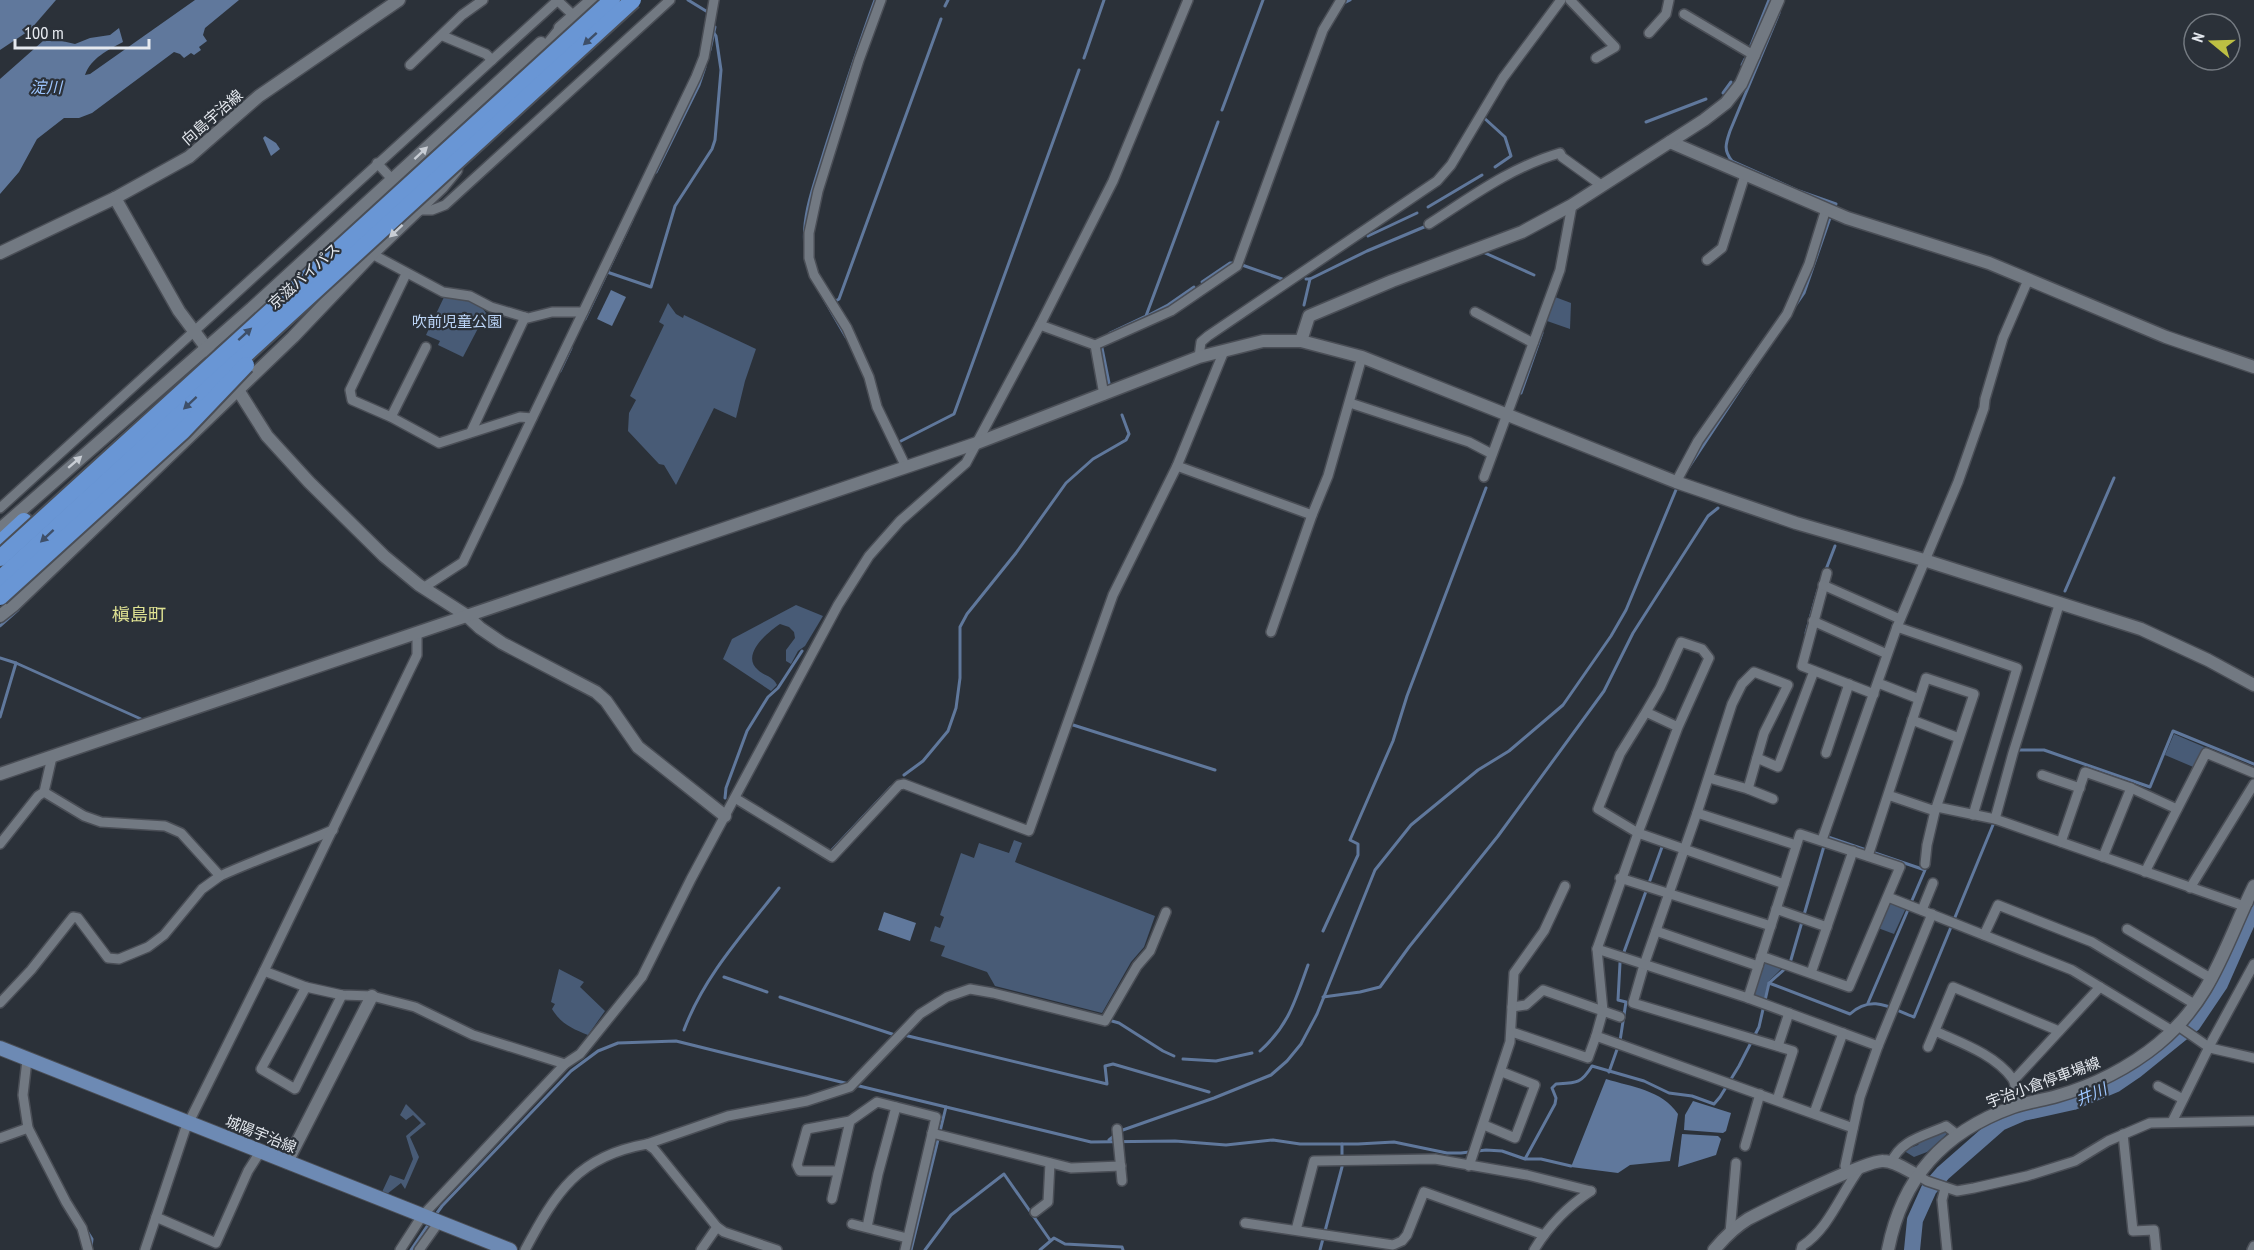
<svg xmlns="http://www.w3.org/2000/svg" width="2254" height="1250" font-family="'PT Sans Narrow','Noto Sans JP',sans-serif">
<rect width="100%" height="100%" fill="#2b3139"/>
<g fill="#485b76">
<path d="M 445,295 C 461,298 477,299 486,313 L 463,357 L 438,345 L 440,341 L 426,335 Z"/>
<polygon points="1555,297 1571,303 1570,329 1547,321"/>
<polygon points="668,303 676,314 683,318 684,315 756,349 745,381 736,418 714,408 676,485 664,465 659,464 628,431 629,413 636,400 630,396 664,325 659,322"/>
<path d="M 796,605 L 823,616 L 805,646 L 798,651 L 791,664 L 786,661 L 786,650 L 795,638 L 794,632 L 789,627 L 780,624 C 768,632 740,655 758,670 C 764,676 773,676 777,685 L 771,691 L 723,659 L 732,639 Z"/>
<polygon points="2174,734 2209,749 2198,769 2165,755"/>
<polygon points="1014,840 1022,843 1015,862 1155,916 1144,947 1131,962 1102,1013 995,986 987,972 941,956 945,946 930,941 935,926 940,928 944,917 940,915 961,853 974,858 979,843 1009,853"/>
<polygon points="1892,903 1906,908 1894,934 1878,928 1887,905"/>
<polygon points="1767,963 1782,968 1768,982 1765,1000 1755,997 1753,993 1763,965"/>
<path d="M 559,969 L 584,982 L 580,987 L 605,1011 L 588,1035 C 573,1029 561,1024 552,1009 L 555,1004 L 551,1002 Z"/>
<polygon points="406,1104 426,1124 410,1137 419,1157 405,1189 401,1183 387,1194 382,1192 390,1175 404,1180 413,1159 406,1136 421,1123 413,1115 406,1120 400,1115"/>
<polygon points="1944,1131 1948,1133 1927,1152 1914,1157 1901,1149 1906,1146 1910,1148 1918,1145 1921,1140"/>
</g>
<g fill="#60789c">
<polygon points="0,0 56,0 30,30 0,50"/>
<path d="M 195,0 L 239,0 L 205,28 L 203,35 L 207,41 L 199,47 L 201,50 L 194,55 L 191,53 L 184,58 L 180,54 L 174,52 L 92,113 L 79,118 L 64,118 L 37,139 L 19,172 L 0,194 L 0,79 L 43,41 L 62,41 L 75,44 L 90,38 L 110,35 L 119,28 L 123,42 C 108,50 91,58 85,75 L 90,74 Z"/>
<polygon points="265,136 276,143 280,149 271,156 263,138"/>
<polygon points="611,290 626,297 612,326 597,319"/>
<polygon points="884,912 916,923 910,941 878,930"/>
<path d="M 1606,1079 C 1632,1087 1662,1090 1678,1114 L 1670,1161 L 1630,1165 L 1618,1173 L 1571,1167 Z"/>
<polygon points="1693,1101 1731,1113 1726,1131 1723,1133 1684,1130 1685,1115"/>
<polygon points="1682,1134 1718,1136 1721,1139 1716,1155 1678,1167"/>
</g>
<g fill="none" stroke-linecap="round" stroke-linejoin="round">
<g stroke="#60789c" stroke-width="3">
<polyline points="688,0 706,11"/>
<polyline points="1344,3 1350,0"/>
<polyline points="945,6 948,0"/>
<path d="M 1779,13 L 1730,131 C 1726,143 1723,150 1732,161 L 1799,191 L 1836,204 L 1834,209"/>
<polyline points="1751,45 1769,0"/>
<polyline points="710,50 715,27"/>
<polyline points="1084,58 1104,0"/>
<polyline points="1742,65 1745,59"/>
<polyline points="1723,93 1731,82"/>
<polyline points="1222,110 1263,0"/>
<polyline points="1483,117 1505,137 1511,156 1495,167"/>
<polyline points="1646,122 1706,99"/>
<polyline points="656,172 699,85 705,67"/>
<polyline points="1428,207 1482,175"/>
<polyline points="1368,236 1417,213"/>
<path d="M 805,248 C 801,215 816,180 825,149 C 841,99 857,49 875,0"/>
<polyline points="1485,253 1534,275"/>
<polyline points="1242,265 1282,279"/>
<polyline points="607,272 651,287 675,206 712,149 715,140 721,70 716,36 714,33"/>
<polyline points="1306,279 1310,279 1367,251 1424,227"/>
<polyline points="1202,282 1230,263 1236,263"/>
<polyline points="824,299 846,337"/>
<polyline points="834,302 839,299 941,19"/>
<polyline points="1304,305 1310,279"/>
<polyline points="1793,309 1804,293 1831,215"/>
<polyline points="1147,316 1168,305 1194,287"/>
<polyline points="585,319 632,220"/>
<polyline points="1110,333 1146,316 1218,122"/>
<polyline points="1102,348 1109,383"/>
<polyline points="560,371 571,348"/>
<polyline points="1521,393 1542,333"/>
<polyline points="901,441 954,414 1079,70"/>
<polyline points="1689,467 1753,370"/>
<polyline points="1825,572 1835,546"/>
<polyline points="2065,591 2114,478"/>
<polyline points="0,626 18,610"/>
<polyline points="1806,633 1818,590"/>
<polyline points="0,658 16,663 141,719"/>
<polyline points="0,717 16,663"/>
<polyline points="1070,724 1215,770"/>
<polyline points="2016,750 2044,750 2150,787 2173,731 2254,764"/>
<polyline points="904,775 923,761 948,731 956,708 960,678 960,627 967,614 1016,553 1066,483 1093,459 1126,440 1129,434 1122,415"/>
<polyline points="725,798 726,788 747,731 768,697 778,688 802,651"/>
<polyline points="1828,837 1925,870 1868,1003"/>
<polyline points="832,850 891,787"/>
<polyline points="1323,931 1358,855 1358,844 1350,840 1393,741 1407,696 1486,488"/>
<polyline points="1790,963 1824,846"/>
<polyline points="724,977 767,992"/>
<path d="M 1769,983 L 1850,1014 C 1872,994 1890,1008 1914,1017 L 1995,820"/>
<polyline points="780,997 895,1035"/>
<polyline points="1323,997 1360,992 1380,987 1409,947 1498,836 1604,691 1633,633 1708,516 1718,508"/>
<polyline points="1112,1021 1119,1023 1163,1051 1174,1056"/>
<path d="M 684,1030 C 704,976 744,933 779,888"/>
<polyline points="904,1035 1107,1084 1105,1066 1113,1064 1209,1092"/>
<path d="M 1260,1051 C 1289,1025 1295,1001 1308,965"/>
<polyline points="1183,1059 1216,1061 1252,1053"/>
<polyline points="1609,1072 1620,1041 1626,1002 1618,1000 1620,963 1662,847"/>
<path d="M 855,1085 L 1091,1142 L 1175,1141 L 1226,1145 L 1273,1140 L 1300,1144 L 1358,1144 L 1394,1142 L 1447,1153 L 1461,1153 L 1486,1150 L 1502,1151 L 1525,1159 L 1555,1104 L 1556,1098 L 1552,1088 L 1556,1084 C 1576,1083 1581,1084 1592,1066 L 1644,1081 L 1669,1093 L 1692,1096 L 1714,1104 L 1720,1097 L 1739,1066 L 1759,1027 L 1769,983 L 1786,968"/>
<polyline points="1109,1140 1120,1131 1214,1098 1271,1075 1287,1061 1301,1044 1317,1014 1375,870 1411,825 1478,770 1509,751 1563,705 1611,636 1626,610 1678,485"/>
<polyline points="1526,1159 1541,1159 1571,1166"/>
<polyline points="434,1217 442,1206 571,1071 598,1051 618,1043 676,1041 849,1084"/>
<polyline points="87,1231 92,1239 91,1247"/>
<polyline points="411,1250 430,1222"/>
<polyline points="911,1250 946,1107"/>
<polyline points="925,1250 951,1215 1004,1174 1050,1240"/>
<polyline points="1040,1250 1054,1238 1065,1244 1122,1247 1123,1250"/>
<polyline points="1320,1250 1342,1167 1342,1144"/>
</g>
<polyline stroke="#60789c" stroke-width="16" points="1912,1250 1915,1220 1929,1189 1943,1173 2000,1123 2023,1113 2073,1102 2116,1084 2135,1071 2193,1024 2220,984 2254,907"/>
<g stroke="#4a4e56" stroke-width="12">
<g id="street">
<polyline points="557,0 574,16"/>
<polyline points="881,0 859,60 818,191 809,233 809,258 814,275 847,328 869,377 877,407 906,467"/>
<polyline points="1570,0 1615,47 1596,58"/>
<polyline points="1684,14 1755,56"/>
<polyline points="1649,33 1666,14 1669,0"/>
<polyline points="443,36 486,54 492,60"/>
<polyline points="410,65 462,15 483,0"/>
<polyline points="377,163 405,193"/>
<polyline points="418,208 419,210 432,210 445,205 670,0"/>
<path d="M 1429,224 C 1471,197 1511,167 1560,153 L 1562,157 L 1601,185"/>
<polyline points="372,254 443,292 470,296 491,307 528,318 552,312 583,312"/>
<polyline points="1707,260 1722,248 1745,175"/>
<polyline points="406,274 350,390 352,400 391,417 439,443 520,417 532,418"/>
<polyline points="1475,312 1533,343"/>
<polyline points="1040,325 1095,345 1104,395"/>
<polyline points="1095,345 1171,311 1237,266 1323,30 1341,0"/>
<polyline points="1199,357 1201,342 1208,336 1437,181 1451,165 1503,78 1561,0"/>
<polyline points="1350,403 1469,442 1492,454"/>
<polyline points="391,417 426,347"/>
<polyline points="471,432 525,317"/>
<polyline points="1177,466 1312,515"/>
<polyline points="1484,477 1560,270 1572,205"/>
<polyline points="1676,482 1698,441 1787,314 1809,264 1826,209"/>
<polyline points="0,508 558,0"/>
<polyline points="1827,573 1802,666 1874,694"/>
<polyline points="1823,585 1900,619"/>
<polyline points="423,588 463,562 696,77 704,57 714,0"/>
<polyline points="1813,621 1887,654"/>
<polyline points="1897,627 2017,668 1973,815"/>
<polyline points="1271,632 1312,515 1328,476 1362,357"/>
<polyline points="1878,683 1919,699"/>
<polyline points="1646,712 1660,688 1681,642 1702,649 1709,658 1678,727 1638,833 1598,809 1620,754 1646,712 1678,727"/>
<polyline points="1912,720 1959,738"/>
<polyline points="1826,753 1849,684"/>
<polyline points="1757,758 1778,767 1814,671"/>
<polyline points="2042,775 2080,788"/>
<polyline points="1709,778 1748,789 1773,799"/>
<polyline points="1748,789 1764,733 1788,685 1754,672 1742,684 1732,704 1697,813 1644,965 1633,1003 1793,1051 1777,1100"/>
<polyline points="735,798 832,857 899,785 904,784 1029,831 1113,595 1177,466 1224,351"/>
<polyline points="1937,807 1995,819 2244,906 2248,903"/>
<polyline points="1697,813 1796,845"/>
<polyline points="1995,819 2013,753 2060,602"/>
<polyline points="1822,840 1897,627 1958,482 1984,408 1985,399 2003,338 2028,280"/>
<polyline points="2061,842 2085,772 2131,788 2177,809"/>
<polyline points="0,844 38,796 44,792 52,757"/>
<polyline points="1868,856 1926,678 1974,694 1935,811 1888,795"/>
<polyline points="2103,857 2131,788"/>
<polyline points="1925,864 1927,845 1935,811"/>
<polyline points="2145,872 2206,753 2254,773"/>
<path d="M 220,876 C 257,859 296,846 333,830"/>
<polyline points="1620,878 1771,926"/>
<polyline points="1784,884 1638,833 1597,949 1603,1011 1596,1036 1853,1128"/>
<polyline points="2190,888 2254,784"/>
<polyline points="1888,897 2072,970 2171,1030"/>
<polyline points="1776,909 1827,927"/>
<polyline points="1922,910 1933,883"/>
<polyline points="2127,929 2212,979"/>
<polyline points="1656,931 1758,966"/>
<polyline points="1984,935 1998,905 2092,942 2196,1005"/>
<polyline points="1597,949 1748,998 1878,1046"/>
<polyline points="264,971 306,987 342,995 372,996 415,1007 473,1035 565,1064"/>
<polyline points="1811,973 1853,851"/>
<polyline points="306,987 261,1069 295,1089 342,995"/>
<path d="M 1748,998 C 1765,943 1783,889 1800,834 L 1900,867 L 1849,987 L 1761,956"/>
<polyline points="0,1003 31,970 73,917 78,918 108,958 119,959 148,947 164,935 202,889 220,876 181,833 165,826 101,822 84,816 44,792"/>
<polyline points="1512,1007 1526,1005 1543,990 1620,1017"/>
<polyline points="2177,1025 2210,1048 2254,1058"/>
<path d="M 1935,1031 C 1961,1043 1994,1054 2012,1078 C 2017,1084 2016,1098 2017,1106"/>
<polyline points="1512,1032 1588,1058 1596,1036"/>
<polyline points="1778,1046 1789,1013"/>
<polyline points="1928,1047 1953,987 2059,1031"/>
<polyline points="27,1060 23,1095 28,1128 66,1202 82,1228 88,1250"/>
<polyline points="2014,1080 2100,987"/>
<polyline points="2158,1086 2183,1099"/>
<polyline points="1814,1113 1843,1033"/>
<polyline points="2172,1122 2212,1041 2254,964"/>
<polyline points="1484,1125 1515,1138 1535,1085 1502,1072"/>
<polyline points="1117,1129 1122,1181"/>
<polyline points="932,1133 1071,1168 1121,1166"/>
<polyline points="2123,1134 2133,1231 2154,1230 2156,1250"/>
<polyline points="0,1138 28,1128"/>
<polyline points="647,1144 728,1116 807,1101 850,1087 920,1014 947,997 970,989 993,993 1105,1021 1137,966 1150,951 1166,912"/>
<polyline points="1745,1146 1760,1094"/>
<path d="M 1891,1163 C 1900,1140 1924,1136 1946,1126 L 1959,1136"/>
<polyline points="1469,1166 1510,1042 1514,973 1544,931 1565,886"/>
<polyline points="838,1171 800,1171 797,1165 807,1129 850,1121 877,1102 936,1117 905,1250"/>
<polyline points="1848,1173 1845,1166 1860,1097 1878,1046 1932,914"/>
<polyline points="1917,1175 1927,1181 1957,1191 1974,1188 2027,1176 2075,1161 2108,1141 2150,1123 2254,1121"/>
<polyline points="1945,1188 1942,1200 1947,1250"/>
<polyline points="832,1199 850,1121"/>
<polyline points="1035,1212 1048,1202 1050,1163"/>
<polyline points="156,1217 216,1243 248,1171 260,1152"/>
<polyline points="1245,1223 1393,1245 1402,1241 1407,1235 1424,1192 1544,1235"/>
<polyline points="852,1224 907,1238"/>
<polyline points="867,1227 878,1174 896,1107"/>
<polyline points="1296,1230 1314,1161 1435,1159 1527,1175 1591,1191"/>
<polyline points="1730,1233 1736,1163"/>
<polyline points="145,1250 185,1130 264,971 417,655 417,633"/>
<polyline points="400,1250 422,1216 565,1064 580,1054 642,977 691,879 838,605 869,556 900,521 966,463 1040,325 1113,181 1188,0"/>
<polyline points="419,1250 439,1222"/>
<path d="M 525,1250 C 556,1192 578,1156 647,1144 L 654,1149 L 717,1227 L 724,1232 L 777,1250"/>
<polyline points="701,1250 717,1227"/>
<path d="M 1534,1250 C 1548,1227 1568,1206 1591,1191"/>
<path d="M 1801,1250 L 1802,1246 C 1829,1229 1841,1193 1860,1168"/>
<polyline points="2252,1250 2254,1246"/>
</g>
</g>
<g stroke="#4a4e56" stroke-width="15">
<g id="secondary">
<polyline points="560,28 592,0"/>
<polyline points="527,71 565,24"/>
<polyline points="1670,142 1847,218 1989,263 2166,337 2254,367"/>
<polyline points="115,198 179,311 238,390 267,436 309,482 384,556 419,585 466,615 480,628 502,643 596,692 606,701 638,747 725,816"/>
<polyline points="0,253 115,198 189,157 259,96 399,0"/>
<polyline points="1301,341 1362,357 1676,482 1796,523 1924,560 2141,629 2208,660 2254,685"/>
<polyline points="0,529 252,308 541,43"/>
<polyline points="0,616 14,605 293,337 372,254 442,187 456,170"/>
<polyline points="0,774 977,443 1199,357 1263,341 1301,341 1309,316 1392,281 1522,232 1572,205 1704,120 1726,103 1741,84 1778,0"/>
<polyline points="287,1162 372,996"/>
<path d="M 1714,1250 C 1724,1238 1735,1227 1748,1219 C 1767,1209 1867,1160 1883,1161 C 1895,1161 1907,1170 1917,1175"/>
<path d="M 1888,1250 C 1902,1178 1943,1132 2013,1107 C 2028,1102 2043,1100 2057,1096 C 2093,1086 2130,1067 2158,1044 C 2212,1000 2225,945 2254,886"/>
</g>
</g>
<g stroke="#4a4e56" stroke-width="16">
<polyline id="primary" points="0,1048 510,1250"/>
</g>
<g stroke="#4a4e56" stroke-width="20">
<polyline id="highway" points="0,543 24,521"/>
</g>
<use href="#street" stroke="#727982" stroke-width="9"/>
<use href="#secondary" stroke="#727982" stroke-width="12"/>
<use href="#primary" stroke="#6d8ab4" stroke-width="14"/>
<use href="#highway" stroke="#6996d5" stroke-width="16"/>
<g stroke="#4a4e56" stroke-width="20" stroke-linecap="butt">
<g id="highway-bridge">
<polyline points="0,558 612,0"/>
<polyline points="0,579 633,0"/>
<polyline points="0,597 183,431 246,365"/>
</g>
</g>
<use href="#highway-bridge" stroke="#6996d5" stroke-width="16"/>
</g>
<defs><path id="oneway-solid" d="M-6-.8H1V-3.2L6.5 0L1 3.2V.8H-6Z" transform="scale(1.5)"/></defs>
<g fill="#3e4f68">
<use href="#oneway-solid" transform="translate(590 39) rotate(138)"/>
<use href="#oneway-solid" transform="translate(245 334) rotate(-42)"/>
<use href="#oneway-solid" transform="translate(190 403) rotate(137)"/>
<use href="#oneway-solid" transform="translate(47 536) rotate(137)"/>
</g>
<g fill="#c8cdd4">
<use href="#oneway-solid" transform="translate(421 153) rotate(-43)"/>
<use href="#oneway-solid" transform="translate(396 231) rotate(137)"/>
<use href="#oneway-solid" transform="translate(75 462) rotate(-41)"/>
</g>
<g text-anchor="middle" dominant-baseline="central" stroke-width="4.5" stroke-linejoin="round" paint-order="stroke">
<g font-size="15" fill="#e5e9ef" stroke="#2b3139">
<text transform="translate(212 117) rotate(-41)">向島宇治線</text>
<text transform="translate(304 276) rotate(-42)">京滋バイパス</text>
<text transform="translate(2043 1082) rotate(-20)">宇治小倉停車場線</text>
<text transform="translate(261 1134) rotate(22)">城陽宇治線</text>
</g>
<g font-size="15" fill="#bbd4f6" stroke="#2b3139">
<text x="457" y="321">吹前児童公園</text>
</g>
<g font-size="16" font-style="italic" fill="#9dc5fe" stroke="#2b3139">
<text x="46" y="87">淀川</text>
<text transform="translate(2091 1094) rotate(-23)">井川</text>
</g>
<g font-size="18" fill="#dee192" stroke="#2b3139">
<text x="139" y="614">槇島町</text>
</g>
</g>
<g transform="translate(2212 42) rotate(289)"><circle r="28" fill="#2b3139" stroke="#757b82" stroke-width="1.5"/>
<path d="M0-4.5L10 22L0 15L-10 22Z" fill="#bdbf43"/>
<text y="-9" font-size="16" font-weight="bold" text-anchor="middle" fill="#e5e9ef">N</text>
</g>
<path d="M15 39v9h134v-9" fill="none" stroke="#e5e9ef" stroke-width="3"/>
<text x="24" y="39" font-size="18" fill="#e5e9ef" stroke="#2b3139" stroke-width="4.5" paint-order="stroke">100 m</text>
</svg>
